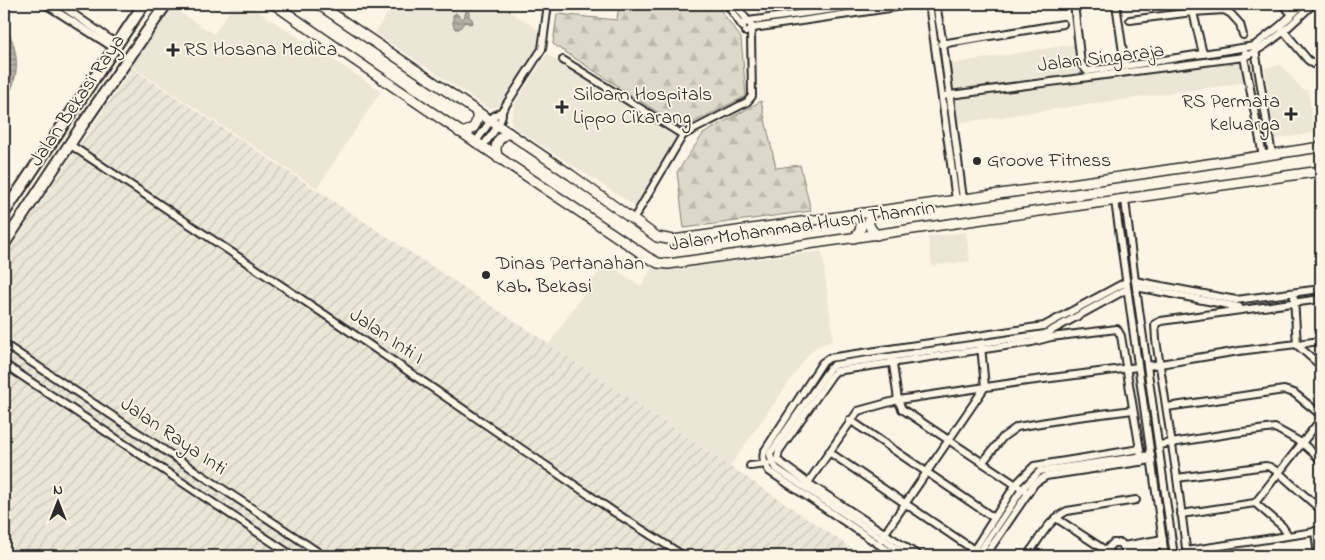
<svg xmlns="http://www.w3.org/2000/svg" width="1325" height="560" font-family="'Indie Flower',sans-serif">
<defs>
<pattern id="industrial-furrows" width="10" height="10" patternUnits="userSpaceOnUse" patternTransform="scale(1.25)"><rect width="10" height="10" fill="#ece6d7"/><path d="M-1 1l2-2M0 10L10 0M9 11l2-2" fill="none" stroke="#cbc5b9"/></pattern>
<pattern id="forest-firs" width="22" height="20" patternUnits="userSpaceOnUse" patternTransform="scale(1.25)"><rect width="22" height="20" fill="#ded8ca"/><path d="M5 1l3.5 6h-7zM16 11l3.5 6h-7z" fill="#bfbaae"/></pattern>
<pattern id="water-rules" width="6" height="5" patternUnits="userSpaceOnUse" patternTransform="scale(1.25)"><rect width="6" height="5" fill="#b4b0a5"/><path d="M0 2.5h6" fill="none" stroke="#938f87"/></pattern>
</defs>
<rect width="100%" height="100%" fill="#fcf5e5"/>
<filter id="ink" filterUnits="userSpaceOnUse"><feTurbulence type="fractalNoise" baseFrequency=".02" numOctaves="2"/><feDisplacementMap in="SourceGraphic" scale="10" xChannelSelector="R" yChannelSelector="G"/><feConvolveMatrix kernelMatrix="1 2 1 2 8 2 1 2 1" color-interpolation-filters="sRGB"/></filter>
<g filter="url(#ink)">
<g fill="#ece6d7">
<polygon points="234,4 247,4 381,91 317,188 131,66 170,6 214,34"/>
<polygon points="393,4 498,4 539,30 537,49 498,106 494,108 488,108 375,33"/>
<polygon points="1074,44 1077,67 1243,44 1249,82 957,123 950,64"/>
<polygon points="547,54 679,139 635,206 512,126 511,118 515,103"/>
<polygon points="1281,65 1303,90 1308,90 1314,133 1274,139 1265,68"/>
<polygon points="966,232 970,261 932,266 928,237"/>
<polygon points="822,251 833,337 831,341 815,348 808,355 730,466 549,344 605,262 641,286 654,264 662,266 686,267"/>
</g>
<polygon fill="url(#industrial-furrows)" points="132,68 549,344 863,556 4,556 4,257"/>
<g fill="url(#forest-firs)" stroke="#84827a">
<polygon points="619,4 716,4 741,38 746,96 682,128 553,44 557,14 617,20"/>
<polygon points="761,101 776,168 800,165 811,211 684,228 677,172 703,134"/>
</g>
<g fill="url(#water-rules)" stroke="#7d7b74">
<polygon points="466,11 469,12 469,16 472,19 473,23 470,24 465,22 459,29 455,29 453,24 453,15 456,13 462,19 464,18"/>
<path d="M 4,24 C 20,49 21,78 4,103 Z"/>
</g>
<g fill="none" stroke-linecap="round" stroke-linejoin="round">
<g stroke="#2b2b2b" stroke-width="10">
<g id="street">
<polyline points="45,4 114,48"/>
<polyline points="59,4 117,44"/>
<polyline points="727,4 743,27"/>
<polyline points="918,4 926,5 930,11 956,200"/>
<polyline points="936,4 943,44 963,199"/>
<polyline points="1074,4 1081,64 1087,71 1125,66 1116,4"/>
<polyline points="1282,4 1292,14"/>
<polyline points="1193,12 1203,54"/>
<polyline points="1130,20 1193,12 1224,10 1231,14 1240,24 1243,35"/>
<polyline points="742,25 748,21 870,4"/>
<polyline points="1282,29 1308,60 1314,64 1321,64"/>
<polyline points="746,32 753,28 767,26 917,4"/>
<polyline points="941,44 1063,24"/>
<polyline points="1255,49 1272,155"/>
<polyline points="1245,53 1244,57 1263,156"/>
<polyline points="563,60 683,135"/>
<polyline points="1125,66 1254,46 1280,26 1303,4"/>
<path d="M 942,96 L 1244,57 C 1271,45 1292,24 1313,4"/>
<polyline points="683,135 747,102 752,96 751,34 753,28 735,4"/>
<polyline points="475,143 494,116 502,111 542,49 548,4"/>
<polyline points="69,144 330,318 614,512 684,556"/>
<path d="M 482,147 C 489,137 503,124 502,111"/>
<polyline points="1125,200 1135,281 1174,556"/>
<polyline points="1115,201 1165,556"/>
<polyline points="633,220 683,135"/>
<polyline points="1135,281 1236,300 1321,289"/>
<polyline points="1136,287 1239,307"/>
<polyline points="1294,298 1297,345 1321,366"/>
<polyline points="4,344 324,556"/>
<polyline points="892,357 898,400 902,409 1028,493"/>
<polyline points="4,364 293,556"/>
<polyline points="1148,366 1239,351 1321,341"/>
<polyline points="1167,407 1284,390 1294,393 1321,415"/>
<polyline points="850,420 994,518"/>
<polyline points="1159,445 1234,433 1275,428 1302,443 1321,460"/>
<polyline points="829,452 977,552"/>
<polyline points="777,460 779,451 832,375 836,371 1032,342 1051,337 1117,329 1121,336 1142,462"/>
<polyline points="777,460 808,483 919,556"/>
<polyline points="983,462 1003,437 1017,427 1070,418 1133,410"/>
<polyline points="750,466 767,464"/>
<polyline points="1177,478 1266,466 1270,467 1278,472 1321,510"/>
<polyline points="805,487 858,411 898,400 1020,382 1138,367"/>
<polyline points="1255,503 1321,419"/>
<polyline points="1181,514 1255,503 1282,526 1288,535"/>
<polyline points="1056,518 1108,552"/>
<polyline points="1315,531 1318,556"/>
<polyline points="881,539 985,387 981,346"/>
<polyline points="1123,546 1163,539"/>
<polyline points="1031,550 1040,556"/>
<polyline points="1125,551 1163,545"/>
<polyline points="1186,551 1321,531"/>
<path d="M 896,556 L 769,471 C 765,464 762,460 764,452 L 822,363 L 829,358 L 1044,326 L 1126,282"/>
<polyline points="908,556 777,469 772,463 770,454 829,369 834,365 1045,334 1127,289"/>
<polyline points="970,556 1016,484 1034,466 1140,449"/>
<polyline points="977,556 1023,488 1040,471 1151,455"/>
<polyline points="985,556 1035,483 1046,476 1152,460"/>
<path d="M 1027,556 C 1039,540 1048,520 1067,511 L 1136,500"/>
<polyline points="1110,556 1108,548 1113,543 1121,543 1125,549"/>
<polyline points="1187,556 1177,478 1156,340 1155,324 1161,321 1321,299"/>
</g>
</g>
<g stroke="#2b2b2b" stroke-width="12">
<g id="secondary">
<path d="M 274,4 C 397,91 523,173 647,257 L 658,263 L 668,264 L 1321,171"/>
<polyline points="318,4 571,175 657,237 673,240 1134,175 1321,147"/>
<path d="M 459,132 C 472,133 480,124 476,111"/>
<path d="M 498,158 C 493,146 498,137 509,133"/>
<path d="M 873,212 C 866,221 868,228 877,235"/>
<path d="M 850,215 C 863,219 864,230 854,238"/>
</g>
</g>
<g stroke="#2b2b2b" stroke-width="14">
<g id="primary">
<polyline points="4,213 144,4"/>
<polyline points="4,244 83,124 166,4"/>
</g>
</g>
<use href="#street" stroke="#fcf5e5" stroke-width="6"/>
<use href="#secondary" stroke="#fcf5e5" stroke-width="9"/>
<use href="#primary" stroke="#fcf5e5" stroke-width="10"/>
</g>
</g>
<g fill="#2b2b2b" stroke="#fcf5e5" stroke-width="2">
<path d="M170.5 42.5h5v5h5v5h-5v5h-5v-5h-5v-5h5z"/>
<path d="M559.5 99.5h5v5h5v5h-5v5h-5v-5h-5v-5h5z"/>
<path d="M1288.5 106.5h5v5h5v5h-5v5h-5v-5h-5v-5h5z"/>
<circle cx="977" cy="161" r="5"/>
<circle cx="486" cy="275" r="5"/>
</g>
<g text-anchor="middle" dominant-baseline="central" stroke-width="4" stroke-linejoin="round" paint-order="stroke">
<g font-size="20" fill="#2b2b2b" stroke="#fcf5e5" text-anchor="start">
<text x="184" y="50">RS Hosana Medica</text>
<text x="573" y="95">Siloam Hospitals<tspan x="573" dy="23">Lippo Cikarang</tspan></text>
<text x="1280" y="102" text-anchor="end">RS Permata<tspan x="1280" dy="23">Keluarga</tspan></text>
<text x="987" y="161">Groove Fitness</text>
<text x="496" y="264">Dinas Pertanahan<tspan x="496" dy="23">Kab. Bekasi</tspan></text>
</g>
<g font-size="20" fill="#2b2b2b" stroke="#fcf5e5">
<text transform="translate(1101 59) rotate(-7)">Jalan Singaraja</text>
<text transform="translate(78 101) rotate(-56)">Jalan Bekasi Raya</text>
<text transform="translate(802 227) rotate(-8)">Jalan Mohammad Husni Thamrin</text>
<text transform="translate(386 337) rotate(34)">Jalan Inti I</text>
<text transform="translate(173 437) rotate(34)">Jalan Raya Inti</text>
</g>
</g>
<rect width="1325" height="560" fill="none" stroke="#fcf5e5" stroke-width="20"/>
<rect x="10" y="10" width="1305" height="540" fill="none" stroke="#2b2b2b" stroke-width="2" filter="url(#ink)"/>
<g transform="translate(58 502)" stroke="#fcf5e5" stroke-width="4" paint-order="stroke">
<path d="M0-4L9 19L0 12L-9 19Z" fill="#2b2b2b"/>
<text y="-8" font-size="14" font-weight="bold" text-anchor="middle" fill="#2b2b2b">N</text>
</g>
</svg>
